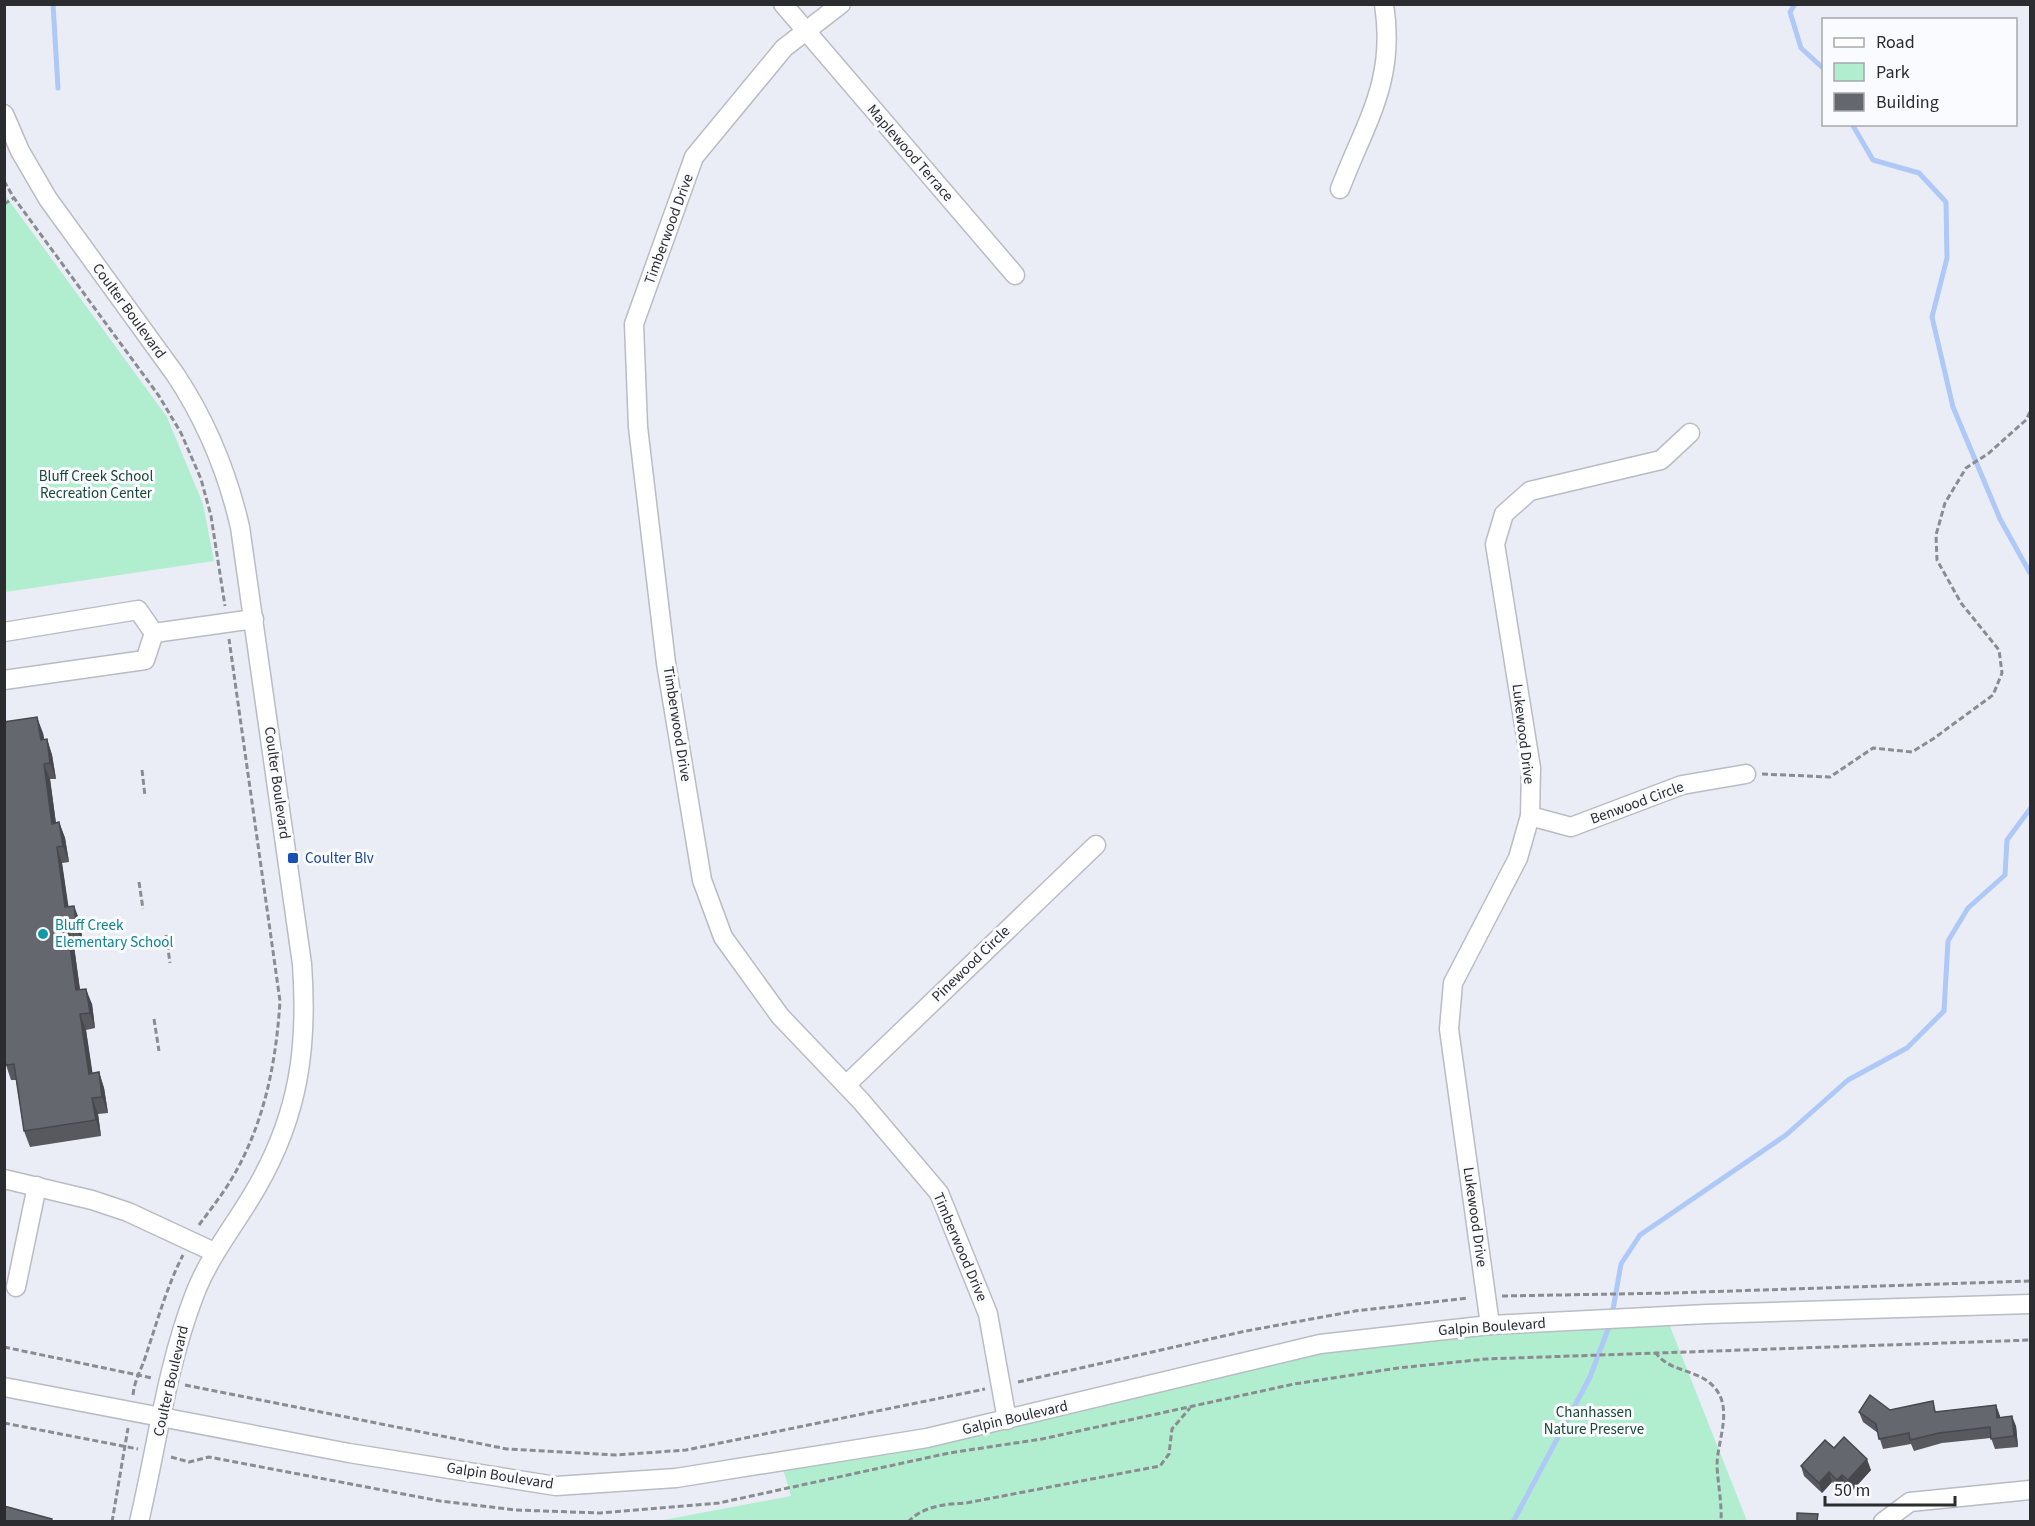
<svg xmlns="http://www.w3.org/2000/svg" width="2035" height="1526" font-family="'Source Sans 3',sans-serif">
<rect width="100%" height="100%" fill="#ebedf6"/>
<g fill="#b1eecf">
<polygon points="5,195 167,417 203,504 214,561 5,592"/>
<polygon points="1666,1316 1747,1521 653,1522 791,1496 781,1462 1320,1344"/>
</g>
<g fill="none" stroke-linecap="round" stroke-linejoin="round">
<g stroke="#aec8f7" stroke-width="5">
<polyline points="53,4 58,88"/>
<polyline points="1795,4 1790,12 1801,48 1824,69"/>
<polyline points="1852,124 1873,160 1919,173 1946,202 1947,258 1932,317 1953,407 2000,519 2030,573"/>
<polyline points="1612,1315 1621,1264 1640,1235 1786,1135 1848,1080 1907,1048 1944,1011 1948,941 1968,908 2005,875 2007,840 2030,809"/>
<polyline points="1513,1522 1590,1377 1610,1324"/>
</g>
<g stroke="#b9bcc4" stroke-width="21">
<g id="minor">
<polyline points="783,4 1015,275"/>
<polyline points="841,4 784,48 694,157 634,324 638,427 666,663 702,880 723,937 780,1016 861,1101 939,1193 988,1314 1007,1420"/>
<path d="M 4,114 L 20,151 L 48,199 L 175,374 C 207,422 227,471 240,527 L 302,964 C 308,1047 299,1114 257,1187 C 236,1224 209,1256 194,1296 C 166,1369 157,1446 139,1522"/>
<path d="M 1340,189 C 1366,121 1396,81 1384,4"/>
<polyline points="4,632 138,610 154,633"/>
<polyline points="154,633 254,619"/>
<polyline points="4,680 145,660 154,633"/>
<polyline points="1530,816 1571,827 1682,785 1746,774"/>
<polyline points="846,1085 1096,845"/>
<polyline points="4,1179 92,1200 128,1212 214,1252"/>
<polyline points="16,1287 37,1186"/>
<polyline points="1490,1325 1449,1029 1453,983 1518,858 1530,816 1531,768 1495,544 1504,514 1530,491 1661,460 1690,433"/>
<polyline points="4,1387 349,1453 556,1486 676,1478 927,1438 1320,1344 1490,1325 1707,1314 2030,1304"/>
<polyline points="1883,1522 1910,1502 2030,1490"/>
</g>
</g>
<g stroke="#8b8c92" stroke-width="3" stroke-dasharray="6 3" stroke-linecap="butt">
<polyline points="4,181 14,198 159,396 181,433 201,479 211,516 225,606"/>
<polyline points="4,204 14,198"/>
<polyline points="142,770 145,796"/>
<polyline points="1762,774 1830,777 1873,748 1912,752 1933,739 1993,695 2002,673 1999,650 1961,603 1937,560 1936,535 1945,503 1966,468 1989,453 2026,420 2030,412"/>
<polyline points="139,882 143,909"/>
<polyline points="166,935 170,963"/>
<polyline points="154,1019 159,1051"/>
<path d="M 199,1225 C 210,1210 222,1195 231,1180 C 264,1125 276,1064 280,1001 L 229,639"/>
<polyline points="1502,1296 1672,1293 2030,1281"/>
<polyline points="4,1347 152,1378"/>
<path d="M 1655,1352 C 1668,1371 1693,1369 1710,1383 C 1736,1405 1717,1439 1717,1466 C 1718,1485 1722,1503 1721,1522"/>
<polyline points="1018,1382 1246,1331 1355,1311 1468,1298"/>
<polyline points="185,1385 507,1449 616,1455 686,1450 985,1389"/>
<path d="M 133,1395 C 135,1378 141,1371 146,1355 C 157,1322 167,1286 183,1255"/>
<polyline points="4,1423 138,1449"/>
<polyline points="171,1457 189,1462 209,1457 440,1501 516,1510 600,1513 719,1503 949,1453 1042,1439 1294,1384 1398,1368 1486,1359 2030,1340"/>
<polyline points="112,1522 128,1428"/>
<path d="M 908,1522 C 923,1506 945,1504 966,1503 L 1160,1466 L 1169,1454 L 1172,1429 L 1190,1408"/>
</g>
<use href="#minor" stroke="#fff" stroke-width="18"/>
</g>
<g fill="#57595f">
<polygon points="43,733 44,739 47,739 52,755 56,779 50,779 56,823 59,822 65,838 69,862 62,863 68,907 80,921 83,945 74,946 80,989 92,1004 95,1028 86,1030 92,1073 99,1072 104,1088 108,1113 98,1114 101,1136 30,1147 24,1131 16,1080 11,1080 6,1065"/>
<polygon points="1996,1405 2000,1417 2016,1426 2018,1447 1995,1449 1991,1438 1942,1443 1914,1451 1911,1444 1883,1449 1878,1433 1863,1422 1859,1412 1890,1410 1936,1412"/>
<polygon points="1834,1448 1871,1470 1852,1491 1846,1485 1841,1490 1832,1482 1822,1493 1804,1476 1801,1466"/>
</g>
<g fill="#47484e">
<polygon points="37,717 43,733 47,756 41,740"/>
<polygon points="47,739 52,755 56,779 50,763"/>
<polygon points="44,764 50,779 58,839 52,824"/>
<polygon points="59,822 65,838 69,862 63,846"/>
<polygon points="57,847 62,863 71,923 65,907"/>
<polygon points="74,906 80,921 83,945 77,929"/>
<polygon points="68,931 74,946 82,1006 76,990"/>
<polygon points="86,989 92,1004 95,1028 90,1013"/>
<polygon points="80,1014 86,1030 95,1089 89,1074"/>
<polygon points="99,1072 104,1088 108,1113 102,1097"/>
<polygon points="92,1098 98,1114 101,1136 96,1120"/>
<polygon points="1996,1405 2000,1416 2001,1428 1997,1418"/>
<polygon points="2012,1416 2016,1426 2018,1447 2014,1436"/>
<polygon points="1867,1459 1871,1470 1852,1491 1848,1480"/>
<polygon points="1829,1472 1832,1482 1822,1493 1819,1483"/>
<polygon points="1842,1475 1846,1485 1841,1490 1837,1480"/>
</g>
<g fill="#65676f" stroke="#47484e" stroke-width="1.5">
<polygon points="37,717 41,740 47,739 50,763 44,764 52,824 59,822 63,846 57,847 65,907 74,906 77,929 68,931 76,990 86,989 90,1013 80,1014 89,1074 99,1072 102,1097 92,1098 96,1120 24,1131 14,1064 6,1065 4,1057 4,722"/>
<polygon points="1870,1395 1890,1410 1933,1401 1935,1412 1996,1405 1997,1418 2012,1416 2014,1436 1991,1439 1990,1427 1939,1433 1910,1440 1909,1433 1879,1439 1876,1424 1859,1412"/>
<polygon points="1844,1437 1867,1459 1848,1480 1842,1475 1837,1480 1829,1472 1819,1483 1801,1466 1825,1440 1834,1448"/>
<polygon points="4,1506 52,1519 51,1521 4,1521"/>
<polygon points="1797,1513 1818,1514 1817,1521 1797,1521"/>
</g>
<rect fill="#1a4fb4" stroke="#fafbfe" stroke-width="2" x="287" y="852" width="12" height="12" rx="3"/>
<circle fill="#0f9aa8" stroke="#fafbfe" stroke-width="2" cx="43" cy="934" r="6"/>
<g text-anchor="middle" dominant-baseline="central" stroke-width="6" stroke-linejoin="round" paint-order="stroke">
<g font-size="15" fill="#2b2c2f" stroke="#fafbfe">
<text transform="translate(910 153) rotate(49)">Maplewood Terrace</text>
<text transform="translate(669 229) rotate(-70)">Timberwood Drive</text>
<text transform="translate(129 311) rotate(54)">Coulter Boulevard</text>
<text transform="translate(677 724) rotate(81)">Timberwood Drive</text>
<text transform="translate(1523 734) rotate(83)">Lukewood Drive</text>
<text transform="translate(277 783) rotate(82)">Coulter Boulevard</text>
<text transform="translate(1637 803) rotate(-20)">Benwood Circle</text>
<text transform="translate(971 964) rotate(-44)">Pinewood Circle</text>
<text transform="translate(1475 1217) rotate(82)">Lukewood Drive</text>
<text transform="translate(960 1247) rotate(67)">Timberwood Drive</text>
<text transform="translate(1492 1327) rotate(-4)">Galpin Boulevard</text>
<text transform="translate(171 1381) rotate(-77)">Coulter Boulevard</text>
<text transform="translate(1015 1418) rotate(-13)">Galpin Boulevard</text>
<text transform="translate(500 1476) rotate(9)">Galpin Boulevard</text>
</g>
<g font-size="15" fill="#1a4733" stroke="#fafbfe">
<text x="96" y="476">Bluff Creek School<tspan x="96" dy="17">Recreation Center</tspan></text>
<text x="1594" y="1412">Chanhassen<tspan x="1594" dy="17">Nature Preserve</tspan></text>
</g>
<g font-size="15" fill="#164399" stroke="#fafbfe" text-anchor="start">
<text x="305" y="858">Coulter Blv</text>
</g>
<g font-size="15" fill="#0d838f" stroke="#fafbfe" text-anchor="start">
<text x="55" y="925">Bluff Creek<tspan x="55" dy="17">Elementary School</tspan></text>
</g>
</g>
<rect width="2035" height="1526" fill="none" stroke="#2b2c2f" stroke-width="12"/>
<rect x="1822" y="18" width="195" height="108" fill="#fafbfe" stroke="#a7a8ab" stroke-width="1.5"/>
<rect x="1834" y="38" width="30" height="9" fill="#ffffff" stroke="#a7a8ab" stroke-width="1.5"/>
<text x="1876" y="48" font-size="18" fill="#2b2c2f">Road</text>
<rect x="1834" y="63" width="30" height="18" fill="#b1eecf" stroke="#a7a8ab" stroke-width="1.5"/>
<text x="1876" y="78" font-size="18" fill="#2b2c2f">Park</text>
<rect x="1834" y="93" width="30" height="18" fill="#65676f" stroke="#a7a8ab" stroke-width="1.5"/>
<text x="1876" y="108" font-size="18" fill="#2b2c2f">Building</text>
<path d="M1825 1496v9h130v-9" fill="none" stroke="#2b2c2f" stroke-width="3"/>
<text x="1834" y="1496" font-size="18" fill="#2b2c2f" stroke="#fafbfe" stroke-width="4.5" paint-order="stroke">50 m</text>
</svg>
